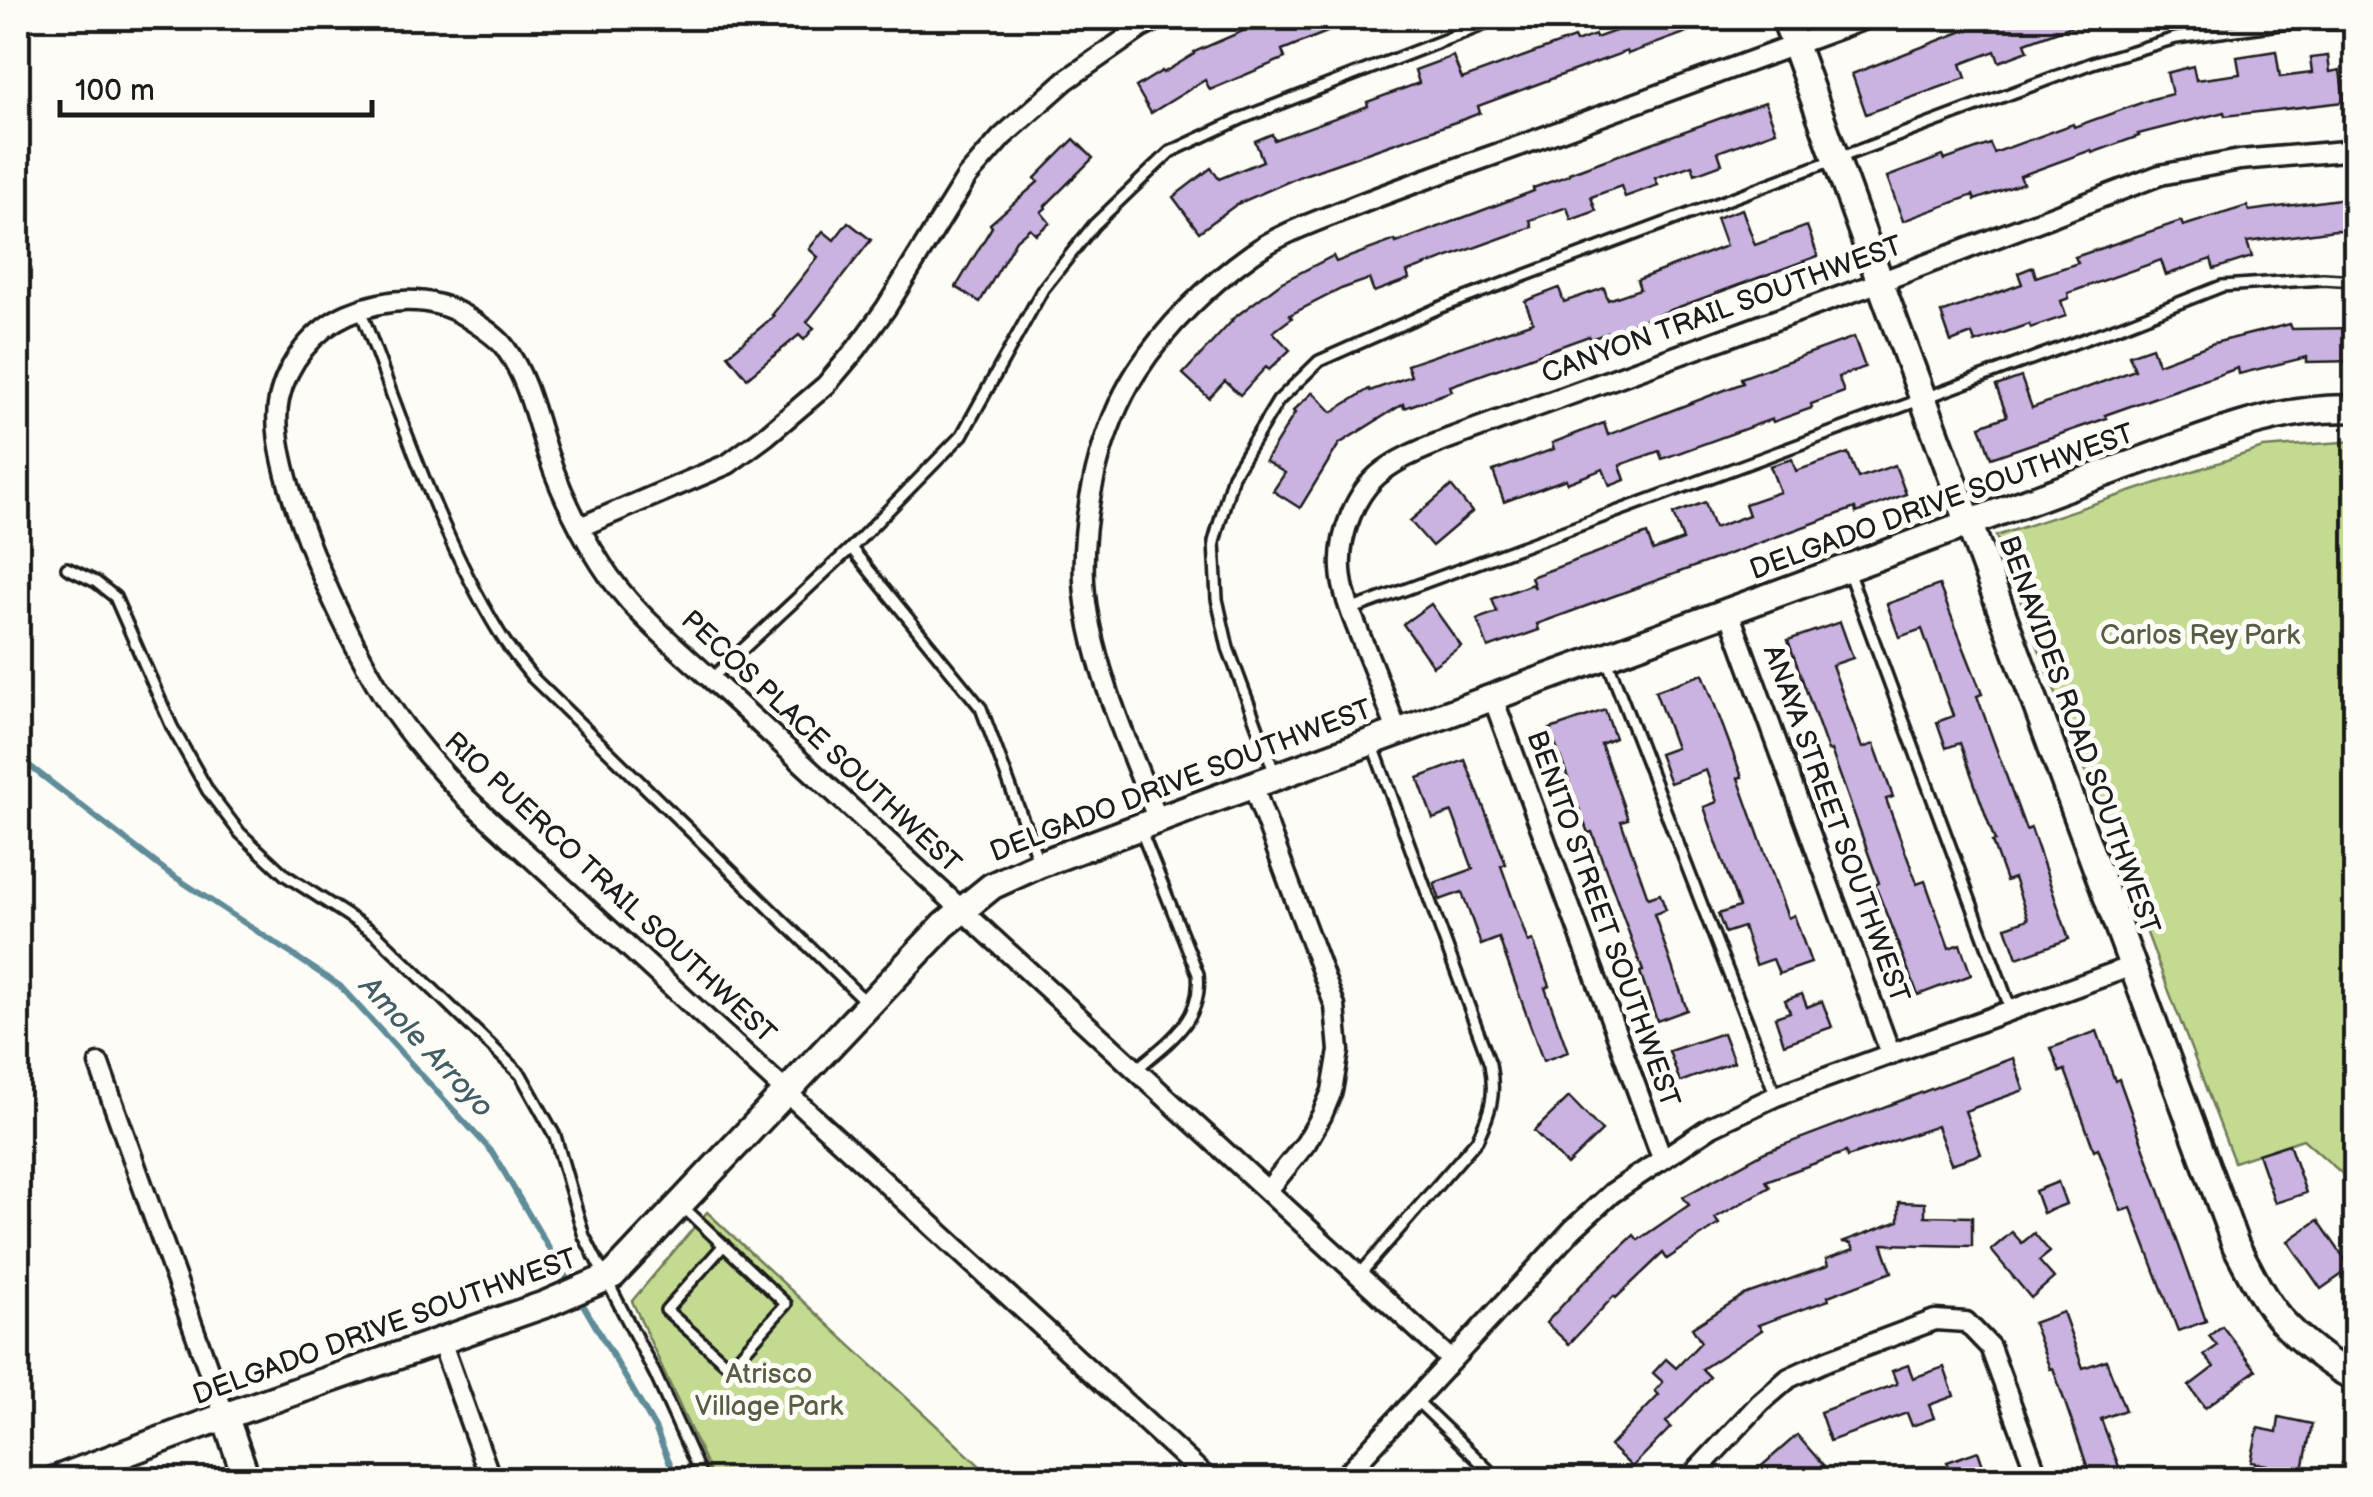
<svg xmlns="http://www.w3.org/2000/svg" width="2373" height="1497" font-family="'Balsamiq Sans',sans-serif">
<rect width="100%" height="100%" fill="#fdfcf7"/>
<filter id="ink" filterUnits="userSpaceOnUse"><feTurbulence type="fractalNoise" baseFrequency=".01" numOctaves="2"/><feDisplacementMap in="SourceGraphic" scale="20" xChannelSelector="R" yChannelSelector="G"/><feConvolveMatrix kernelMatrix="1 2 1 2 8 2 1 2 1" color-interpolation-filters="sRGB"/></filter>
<g filter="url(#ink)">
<g fill="#c3db91" stroke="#707c56" stroke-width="2.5">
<polygon points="2355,441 2355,1185 2303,1139 2234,1162 1996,536 2263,448"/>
<polygon points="707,1212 994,1479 713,1479 632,1301"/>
</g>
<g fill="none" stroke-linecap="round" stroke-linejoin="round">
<g stroke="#5e8c98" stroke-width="6">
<polyline points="18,757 166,871 340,986 493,1153 571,1286"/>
<polyline points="578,1296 655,1428 677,1480"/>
</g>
</g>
<g fill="#cab2e1" stroke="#1c1c1c" stroke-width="2.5">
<polygon points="1273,18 1362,18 1282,50 1285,58 1210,90 1205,80 1151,113 1136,87 1162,71 1163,73 1194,54 1194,52"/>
<polygon points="1652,18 1720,18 1720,20 1628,54 1627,51 1543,82 1478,106 1480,113 1467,118 1301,176 1237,204 1199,232 1173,197 1211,168 1219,179 1263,161 1255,141 1272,134 1274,140 1368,106 1367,102 1419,83 1415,70 1453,56 1462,79 1574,38 1576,42 1595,35 1596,38"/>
<polygon points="1982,18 2088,18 2089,20 2025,43 2028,51 1999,62 1995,51 1961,64 1966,78 1866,114 1852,74 1984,23"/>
<polygon points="2276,51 2280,77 2312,73 2310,58 2328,56 2330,72 2340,70 2344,102 2225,116 2224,112 2138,134 2139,136 2092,153 2091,150 2020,176 2023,183 1975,200 1973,195 1903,221 1887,177 1943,156 1945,160 1990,144 1994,153 2073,124 2074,127 2152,99 2172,94 2167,73 2193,66 2196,80 2240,74 2237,57"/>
<polygon points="1765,102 1776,131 1718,152 1722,164 1695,174 1692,165 1655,178 1658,185 1625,197 1621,186 1591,197 1596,211 1571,220 1567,207 1530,220 1532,227 1407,272 1409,279 1374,292 1369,279 1341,289 1290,315 1292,318 1273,332 1290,350 1269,370 1266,367 1240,395 1225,381 1209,398 1183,374 1232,321 1231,320 1282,282 1333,256 1336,262 1395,240 1396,243 1534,191 1533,188 1569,175 1569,173"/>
<polygon points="1074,139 1093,158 1045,206 1046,208 1041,212 1050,223 1036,234 1030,228 1016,240 980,302 956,287 992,227 990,224 1038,182 1035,178"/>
<polygon points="2339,199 2356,199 2356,231 2335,230 2247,242 2252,257 2214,269 2211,259 2166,275 2161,260 2068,293 2069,298 2061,301 2066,316 2030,328 2029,324 1975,343 1972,334 1951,342 1941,313 2022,284 2018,273 2033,267 2036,277 2078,263 2075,257 2181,221 2183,226 2247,206 2249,211"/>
<polygon points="1742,209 1755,245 1807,226 1818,256 1638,322 1591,339 1589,336 1450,386 1452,391 1404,408 1403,404 1339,444 1300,508 1273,491 1285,473 1265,461 1295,413 1293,411 1313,392 1332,412 1369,389 1370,391 1411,376 1407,365 1533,322 1525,301 1559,288 1564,302 1604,288 1608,300 1640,289 1637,280 1726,246 1716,218"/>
<polygon points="848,222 871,240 807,322 814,328 804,340 799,335 747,378 728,355 774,316 772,315 818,257 809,249 823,231 834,240"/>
<polygon points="2290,324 2292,329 2356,328 2356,361 2307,362 2307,357 2239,374 2238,368 2105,415 2107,418 1991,458 1980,426 2007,416 1996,386 2021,377 2032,408 2135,370 2129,355 2152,347 2158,364 2214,343"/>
<polygon points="1854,337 1865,367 1838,377 1844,392 1811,404 1812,408 1773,422 1772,419 1662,459 1659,451 1620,465 1625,480 1610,486 1603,469 1567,483 1566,479 1504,502 1493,471 1554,449 1552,443 1604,423 1608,435 1743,383 1741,378"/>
<polygon points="1848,453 1858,478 1895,465 1906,494 1856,513 1855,508 1537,624 1539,630 1488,648 1477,619 1497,612 1492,599 1532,584 1535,588 1531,577 1647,534 1653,551 1683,540 1673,514 1705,502 1714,528 1749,515 1745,504 1780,492 1770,466 1792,459 1796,471"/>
<polygon points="1451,486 1472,512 1432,546 1410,521"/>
<polygon points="1939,585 1982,694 1977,696 2026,830 2031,828 2069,939 2017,958 2006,927 2028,919 2014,878 2006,881 1992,842 1995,841 1960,743 1946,748 1937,722 1953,716 1922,629 1899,637 1887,604"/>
<polygon points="1431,604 1461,646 1433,666 1403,624"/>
<polygon points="1840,622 1853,658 1832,665 1862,748 1874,744 1893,797 1886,799 1917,884 1925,881 1949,948 1960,944 1971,975 1918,995 1875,885 1879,883 1831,750 1828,751 1788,640"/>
<polygon points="1703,674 1742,777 1738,778 1788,918 1794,915 1811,963 1779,974 1773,959 1756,965 1743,927 1725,933 1718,914 1739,907 1704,807 1717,802 1706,770 1670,783 1659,754 1676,748 1655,691"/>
<polygon points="1605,710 1615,738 1601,744 1628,819 1621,821 1648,898 1660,894 1666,910 1654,914 1687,1010 1657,1021 1640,972 1643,971 1592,832 1588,833 1550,729"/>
<polygon points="1465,760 1506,864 1501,866 1528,942 1533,940 1550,986 1545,988 1568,1052 1543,1061 1499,938 1481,945 1462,892 1440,900 1434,883 1473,869 1452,812 1433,819 1418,778"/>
<polygon points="1802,994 1807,1007 1822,1001 1832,1027 1784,1044 1775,1017 1790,1012 1785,1000"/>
<polygon points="2097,1031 2115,1081 2119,1079 2206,1321 2178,1331 2131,1208 2121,1211 2098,1148 2094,1150 2065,1070 2060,1072 2051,1048"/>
<polygon points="1723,1033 1734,1062 1680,1082 1669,1051"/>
<polygon points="2013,1058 2024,1090 1965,1111 1981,1154 1951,1164 1937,1126 1847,1157 1846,1152 1766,1181 1770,1187 1715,1218 1719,1224 1667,1259 1663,1253 1616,1298 1614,1296 1569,1344 1546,1323 1583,1283 1634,1235 1638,1240 1689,1205 1683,1197 1765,1152"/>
<polygon points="1569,1097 1602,1131 1567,1165 1534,1131"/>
<polygon points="2289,1144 2306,1193 2275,1203 2258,1154"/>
<polygon points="2058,1182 2066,1204 2043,1213 2035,1191"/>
<polygon points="1899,1202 1925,1203 1925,1216 1972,1217 1972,1246 1882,1244 1892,1272 1828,1296 1829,1300 1758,1325 1762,1330 1702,1369 1710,1377 1666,1422 1671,1427 1632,1467 1610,1446 1659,1395 1655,1391 1663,1382 1653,1373 1666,1359 1676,1368 1701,1342 1692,1328 1744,1295 1828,1266 1826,1259 1854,1249 1851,1243 1842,1242 1899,1221"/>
<polygon points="2318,1220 2351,1268 2321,1289 2288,1241"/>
<polygon points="2012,1232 2022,1243 2034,1233 2050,1252 2039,1261 2054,1278 2031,1298 1991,1250"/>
<polygon points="2063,1312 2083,1368 2106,1360 2125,1410 2101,1419 2124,1480 2092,1480 2053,1368 2050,1369 2033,1323"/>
<polygon points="2222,1326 2256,1370 2205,1408 2189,1386 2214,1367 2204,1355 2217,1346 2209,1336"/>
<polygon points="1908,1365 1913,1378 1944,1367 1954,1396 1929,1405 1934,1418 1912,1426 1907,1413 1830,1441 1820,1412 1897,1384 1892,1371"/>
<polygon points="2279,1417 2312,1424 2301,1480 2265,1480 2267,1465 2251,1462 2258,1428 2277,1432"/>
<polygon points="1797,1435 1824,1466 1809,1480 1766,1480 1757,1470"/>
<polygon points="1978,1451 1988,1480 1954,1480 1947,1462"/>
</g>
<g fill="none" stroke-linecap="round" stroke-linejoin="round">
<g stroke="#1c1c1c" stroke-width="16">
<g id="lane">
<path d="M 360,309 C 402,419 438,533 500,634 C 509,649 521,663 532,677 L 868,1004"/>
<polyline points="851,548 981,708 1039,863"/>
<polyline points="67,568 96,582 115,597 172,727 208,791 240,833 285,875 376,934 521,1075 555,1136 584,1236 655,1374 703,1480"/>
<polyline points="1848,571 2011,1010"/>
<polyline points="1350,610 2123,325 2222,286 2323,279 2356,281"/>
<polyline points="1607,660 1776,1096"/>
<polyline points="711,679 851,548 962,435 1043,289 1094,225 1170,152 1245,117 1501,18"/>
<polyline points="1275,774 1228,648 1217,599 1214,542 1233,475 1278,401 1319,361 1441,307 2092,63 2176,38 2288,23 2356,24"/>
<path d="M 1135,1070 C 1167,1043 1203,1021 1198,974 L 1141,831"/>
<polyline points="683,1207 786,1304 730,1367 666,1310 724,1245"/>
<path d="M 1360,1274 L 1477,1140 C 1491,1111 1496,1095 1490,1064 L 1372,743"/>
<polyline points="1415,1399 1499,1480"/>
</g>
</g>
<g stroke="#1c1c1c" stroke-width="25">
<g id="street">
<polyline points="580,527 728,464 766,436 826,385 857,348 886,308 967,177 1002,137 1066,80 1141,28 1161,18"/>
<polyline points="1729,612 1891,1055"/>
<polyline points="1493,698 1662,1158"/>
<path d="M 1397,731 C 1386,701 1375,672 1363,643 C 1354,620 1342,594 1341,569 C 1339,535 1355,492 1383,471 C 1401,457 1424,449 1445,440 L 1880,282 L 2160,175 L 2240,160 L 2356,150"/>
<polyline points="1253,786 1335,1006 1339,1051 1332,1091 1322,1115 1306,1143 1268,1190"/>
<path d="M 1158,820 C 1130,749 1088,658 1084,582 C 1081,513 1100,429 1137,371 C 1166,326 1209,284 1253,253 C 1280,234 1312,223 1342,211 C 1408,184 1475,162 1541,138 C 1650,98 1759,58 1868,18"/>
<polyline points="99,1064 225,1416"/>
<polyline points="441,1341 491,1480"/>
<path d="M 1209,1480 L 465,797 C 437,767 410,737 388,703 C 349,643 264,468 279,399 C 287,363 314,329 348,314 C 385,298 429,294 465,316 C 478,325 498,336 506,349 C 528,379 536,420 548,455 C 561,492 579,530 601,564 C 629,609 672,643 711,679 L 1450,1359"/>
<polyline points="1341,1480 1573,1229 1612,1193 1712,1126 1776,1096 2132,966"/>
<polyline points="1688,1480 1760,1403 1789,1378 1828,1360 1935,1320 1966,1322 1990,1347 2039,1480"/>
</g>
</g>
<g stroke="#1c1c1c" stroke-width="32">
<g id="secondary">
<path d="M 1785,18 L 1887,301 L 2236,1246 C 2250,1271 2262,1299 2281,1320 C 2298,1339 2334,1368 2356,1378"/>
<polyline points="225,1416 247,1480"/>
<path d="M 54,1480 L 225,1416 L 546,1304 L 613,1275 L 944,925 L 992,886 L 1040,864 C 1308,763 1578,668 1847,568 C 1944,533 2040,496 2137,462 C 2206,437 2281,405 2356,409"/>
<polyline points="2352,1480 2356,1468"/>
</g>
</g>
<use href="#lane" stroke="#fdfcf7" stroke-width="9"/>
<use href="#street" stroke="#fdfcf7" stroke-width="18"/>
<use href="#secondary" stroke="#fdfcf7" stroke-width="25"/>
</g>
</g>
<g text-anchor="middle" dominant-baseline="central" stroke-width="10" stroke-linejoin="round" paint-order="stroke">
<g font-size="28" fill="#1c1c1c" stroke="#fdfcf7">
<text transform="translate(1722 310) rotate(-20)">CANYON TRAIL SOUTHWEST</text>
<text transform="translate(1942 502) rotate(-20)">DELGADO DRIVE SOUTHWEST</text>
<text transform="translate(2079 735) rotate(70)">BENAVIDES ROAD SOUTHWEST</text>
<text transform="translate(821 742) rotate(43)">PECOS PLACE SOUTHWEST</text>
<text transform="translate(1181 781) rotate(-21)">DELGADO DRIVE SOUTHWEST</text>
<text transform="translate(1836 824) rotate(70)">ANAYA STREET SOUTHWEST</text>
<text transform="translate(610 888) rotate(43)">RIO PUERCO TRAIL SOUTHWEST</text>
<text transform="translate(1603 919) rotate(70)">BENITO STREET SOUTHWEST</text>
<text transform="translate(385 1327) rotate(-20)">DELGADO DRIVE SOUTHWEST</text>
</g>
<g font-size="28" fill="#565f45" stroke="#fdfcf7">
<text x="2200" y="635">Carlos Rey Park</text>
<text x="769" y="1374">Atrisco<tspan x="769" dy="32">Village Park</tspan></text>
</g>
<g font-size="30" font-style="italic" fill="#425d64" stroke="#fdfcf7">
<text transform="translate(426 1047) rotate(47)">Amole Arroyo</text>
</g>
</g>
<rect width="2373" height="1497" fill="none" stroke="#fdfcf7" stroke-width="60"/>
<rect x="30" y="30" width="2313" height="1437" fill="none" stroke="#1c1c1c" stroke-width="4" filter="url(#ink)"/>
<path d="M60 100v15h312v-15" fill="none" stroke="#1c1c1c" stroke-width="5"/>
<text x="75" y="100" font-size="30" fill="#1c1c1c" stroke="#fdfcf7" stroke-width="8" paint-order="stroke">100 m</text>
</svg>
